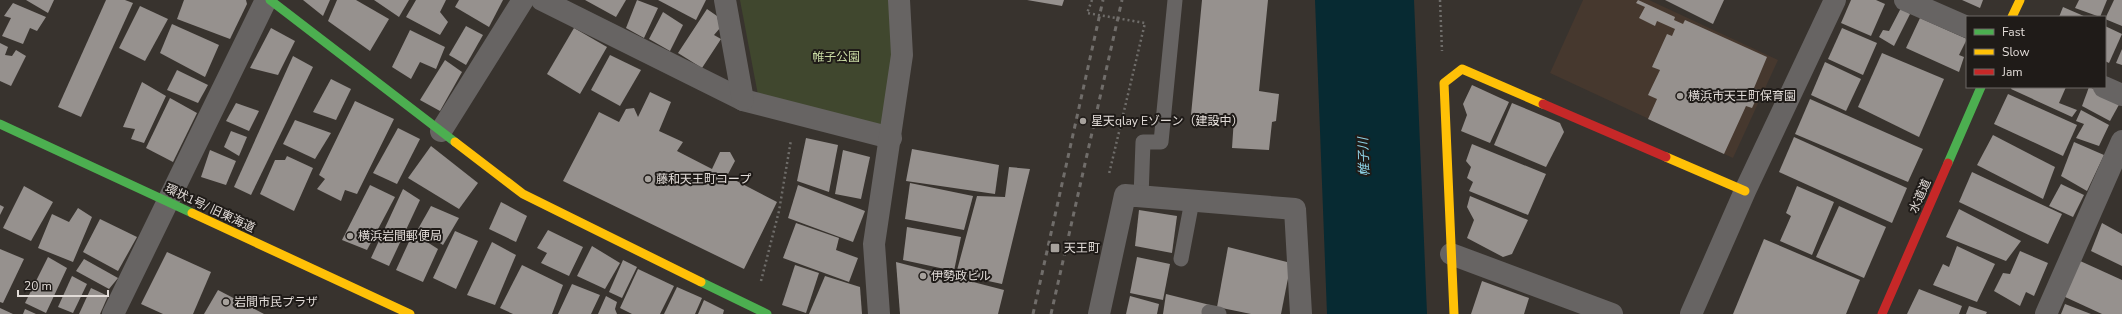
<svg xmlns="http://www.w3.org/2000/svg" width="2122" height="314" font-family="'Nunito Sans','Noto Sans JP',sans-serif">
<rect width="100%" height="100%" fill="#38332e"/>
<polygon fill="#46382e" points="1583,0 1649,0 1778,60 1733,158 1550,73"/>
<polygon fill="#40472e" points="740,0 892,0 895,54 887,132 758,95"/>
<polygon fill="#072a32" points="1315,0 1414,0 1427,314 1327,314"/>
<g fill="#96918e">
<polygon points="26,0 54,0 48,13"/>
<polygon points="106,0 125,0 133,3 81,117 58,107"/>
<polygon points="184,0 246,0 247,4 230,39 177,19"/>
<polygon points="303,0 330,0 323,16"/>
<polygon points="337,0 356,0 389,19 370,51 328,21"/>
<polygon points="374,0 409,0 399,17"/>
<polygon points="416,0 446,0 440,12 448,22 440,35 406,17"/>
<polygon points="459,0 503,0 489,27 455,7"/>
<polygon points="585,0 626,0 616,17"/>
<polygon points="637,0 658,8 644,38 626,28"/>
<polygon points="658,0 706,0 696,20"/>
<polygon points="1027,0 1064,0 1062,6"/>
<polygon points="1202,0 1268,0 1259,91 1279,94 1276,121 1272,122 1269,150 1232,148 1234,118 1191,115"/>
<polygon points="1638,0 1675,17 1674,20 1683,24 1685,20 1767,57 1754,88 1760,91 1752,108 1746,106 1724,154 1648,119 1657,99 1648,95 1660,70 1652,67 1667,34 1672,36 1675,29 1657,21 1655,26 1639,18 1645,7 1636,3"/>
<polygon points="1665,0 1724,0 1713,24"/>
<polygon points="1851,0 1876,0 1885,4 1871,36 1841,23"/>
<polygon points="1962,0 1983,0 1980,8"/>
<polygon points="2079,0 2107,0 2100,17 2075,8"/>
<polygon points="2114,0 2122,0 2122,26 2105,19"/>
<polygon points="13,3 46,17 37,31 30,28 23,44 2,36 11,18 4,16"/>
<polygon points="140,6 168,19 145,61 119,48"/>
<polygon points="2063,7 2086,17 2059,17"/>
<polygon points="1901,8 1910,14 1894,46 1879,37 1883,30 1889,31"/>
<polygon points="707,9 717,16 720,28 714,35 721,39 702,68 678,53"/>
<polygon points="663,12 683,25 670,51 649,39"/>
<polygon points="1920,18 1967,39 1959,55 1964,57 1959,72 1906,48"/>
<polygon points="172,24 219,45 205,77 160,53"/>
<polygon points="466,26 483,35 466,65 449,55"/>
<polygon points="2105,26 2122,34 2109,63 2105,61"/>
<polygon points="271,28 295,41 278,75 250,68"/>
<polygon points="574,28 607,47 580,94 547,74"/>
<polygon points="1842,28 1877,43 1863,75 1828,59"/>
<polygon points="410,30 445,47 436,69 420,62 411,79 392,67"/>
<polygon points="0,43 8,47 5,55 12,56 16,50 26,56 11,86 0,81"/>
<polygon points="2122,49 2122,65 2116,63"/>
<polygon points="1882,53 1944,79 1919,137 1858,107"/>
<polygon points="610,55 641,70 620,106 591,90"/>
<polygon points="293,56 313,67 251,195 234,187"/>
<polygon points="445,60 462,72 440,111 420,100"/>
<polygon points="1825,62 1861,79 1846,111 1811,95"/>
<polygon points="177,70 208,85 198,103 167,90"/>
<polygon points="331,79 351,89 336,120 313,112"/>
<polygon points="142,82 166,96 144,143 131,139 135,129 123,127"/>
<polygon points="1472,85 1509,102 1490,143 1461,131 1467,115 1463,104"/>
<polygon points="2012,87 2066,87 2059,103 2077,110 2072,117 2011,89"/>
<polygon points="2089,87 2121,101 2110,121 2082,106"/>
<polygon points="650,92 671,102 659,131 683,142 677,151 712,169 720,152 730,152 735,161 727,176 777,202 744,269 563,181 599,112 619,122 626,109 634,108 638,117"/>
<polygon points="2008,94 2077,125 2063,156 1994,124"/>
<polygon points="170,98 197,113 173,162 146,148"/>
<polygon points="1810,99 1923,149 1908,182 1795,134"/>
<polygon points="355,101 394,119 357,194 345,190 341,201 317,189 325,179 319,175"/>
<polygon points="236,103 259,111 249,131 226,121"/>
<polygon points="1512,103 1560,123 1564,132 1546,167 1494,145"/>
<polygon points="2081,110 2109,125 2099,146 2076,138 2084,124 2076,121"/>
<polygon points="295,120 331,133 315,159 283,144"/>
<polygon points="398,128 420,139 397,184 373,173"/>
<polygon points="231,131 247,137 239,156 224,147"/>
<polygon points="1993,135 2055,167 2043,199 1977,165"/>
<polygon points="1794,137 1907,188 1892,223 1779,172"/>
<polygon points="806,138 838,145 829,192 797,181"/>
<polygon points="2074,142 2104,155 2087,191 2061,176"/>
<polygon points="1472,144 1546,174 1528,215 1469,191 1473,182 1467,178 1471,167 1466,161"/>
<polygon points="431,146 478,183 459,209 408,178"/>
<polygon points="912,149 999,165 995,194 906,181"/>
<polygon points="210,150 236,161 226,185 201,177"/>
<polygon points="843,150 870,157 861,199 835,194"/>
<polygon points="287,156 313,168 294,211 260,194 275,160 285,160"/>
<polygon points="1009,167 1030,169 1002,284 956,274 977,196 1005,197"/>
<polygon points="1972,172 2062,214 2048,244 1959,202"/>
<polygon points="910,183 973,196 964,230 905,219"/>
<polygon points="2061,184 2084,195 2073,217 2049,206"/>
<polygon points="370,185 395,197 367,250 342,240"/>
<polygon points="798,185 865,211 853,242 788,218"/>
<polygon points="24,186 53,202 31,241 3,228"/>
<polygon points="1797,186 1834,202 1812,255 1780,241 1791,216 1786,213"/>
<polygon points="403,189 420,200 389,266 371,258"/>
<polygon points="1470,196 1528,220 1512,254 1503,257 1467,238 1474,220 1467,207"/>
<polygon points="501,202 527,216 516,242 489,229"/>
<polygon points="0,205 4,207 0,215"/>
<polygon points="431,206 459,218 443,245 418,229"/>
<polygon points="1839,206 1886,227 1864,278 1816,257"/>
<polygon points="78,208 92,217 73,262 38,248 52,214 69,222"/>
<polygon points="1959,209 2021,241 2006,261 1946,237"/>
<polygon points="1139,210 1177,216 1172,253 1135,246"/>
<polygon points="100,219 137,237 118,271 83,252"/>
<polygon points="796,223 839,238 836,250 858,258 849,282 783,258"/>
<polygon points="2102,223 2122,234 2122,266 2091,251"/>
<polygon points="907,227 961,237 954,271 903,260"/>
<polygon points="548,230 583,247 569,276 541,263 547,253 537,248"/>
<polygon points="455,231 478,241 456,289 433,278"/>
<polygon points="413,233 438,249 423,282 396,270"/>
<polygon points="1764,239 1860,280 1846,314 1733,314"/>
<polygon points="492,242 516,255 495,305 467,295"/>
<polygon points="592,246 620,263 605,289 577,276"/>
<polygon points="1957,246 1995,264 1977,302 1933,285 1943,264 1949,267"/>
<polygon points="1228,247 1291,263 1281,314 1251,314 1217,307"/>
<polygon points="0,249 24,259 3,303 0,302"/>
<polygon points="2020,251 2048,263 2034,296 2026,292 2020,306 1994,291 2003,273 2010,274"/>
<polygon points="167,252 211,272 193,314 163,314 141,304"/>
<polygon points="48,257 67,268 46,313 25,303"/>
<polygon points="1137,257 1170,264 1163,300 1130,293"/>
<polygon points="84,259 118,278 109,289 76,271"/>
<polygon points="623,260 637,267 622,298 609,292"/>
<polygon points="2078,260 2122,280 2122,314 2102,314 2063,296"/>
<polygon points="896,262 1004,290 998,314 900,314"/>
<polygon points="522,265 563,285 552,314 513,314 500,308"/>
<polygon points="795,265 819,273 806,313 782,305"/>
<polygon points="638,269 674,286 660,314 632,314 620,308"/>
<polygon points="72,276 87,284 73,313 58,307"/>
<polygon points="825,276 860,287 862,314 809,314"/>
<polygon points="1482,281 1529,298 1524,314 1471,314"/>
<polygon points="572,284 600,295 591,314 558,314"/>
<polygon points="677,287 702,298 695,314 664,314"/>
<polygon points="91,288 108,296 100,314 79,314"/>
<polygon points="1919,289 1962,306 1959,314 1907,314"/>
<polygon points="218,290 264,314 204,314"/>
<polygon points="1166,294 1210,305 1208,314 1163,314"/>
<polygon points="606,296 617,302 615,309 617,314 598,314"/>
<polygon points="1130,296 1159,304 1157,314 1126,314"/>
<polygon points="704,300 724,310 723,314 698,314"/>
<polygon points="2065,304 2091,314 2061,314"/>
<polygon points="1969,306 1987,312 1986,314 1966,314"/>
<polygon points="0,308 13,314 0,314"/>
<polygon points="25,309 36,314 23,314"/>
</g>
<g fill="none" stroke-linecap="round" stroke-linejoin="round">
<g stroke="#6f6d6a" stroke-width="2.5" stroke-dasharray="2 3" stroke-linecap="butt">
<polyline points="1092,0 1087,13 1145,23 1109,174"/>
<polyline points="1440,0 1442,51"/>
<polyline points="761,281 779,211 791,140"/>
</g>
<g stroke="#676463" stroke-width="15">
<polyline points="1141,197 1143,142 1161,142 1175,0"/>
<polyline points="1181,259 1192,201"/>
<polyline points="1209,312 1219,314"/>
</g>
<g stroke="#676463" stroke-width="22">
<polyline points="542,0 743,100 891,138"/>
<polyline points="725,0 743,100"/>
<polyline points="1905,0 1967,27"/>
<polyline points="2104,87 2122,95"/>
<polyline points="441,131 523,0"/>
<polyline points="1451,254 1612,314"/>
<polyline points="113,314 266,0"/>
<polyline points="879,314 874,244 902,55 899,0"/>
<polyline points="1099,314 1125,195 1295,209 1301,314"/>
<polyline points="1691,314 1745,191 1835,0"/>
<polyline points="2046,314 2122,141"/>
</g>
<g stroke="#4caf50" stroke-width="9">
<polyline points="270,0 455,142"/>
<polyline points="0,124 192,213"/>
<polyline points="1948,163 1981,87"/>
<polyline points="701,282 767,314"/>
</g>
<g stroke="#ffc107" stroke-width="9">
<polyline points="2012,17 2020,0"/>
<polyline points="455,142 523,194 701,282"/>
<polyline points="1666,157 1745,191"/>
<polyline points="192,213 410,314"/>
<polyline points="1454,314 1444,83 1462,69 1543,104"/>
</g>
<g stroke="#c62828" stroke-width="9">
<polyline points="1543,104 1666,157"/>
<polyline points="1882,314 1948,163"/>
</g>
<g stroke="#706d6a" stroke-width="3" stroke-dasharray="5 5" stroke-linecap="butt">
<polyline points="1033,314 1103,0"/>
<polyline points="1051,314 1122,0"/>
</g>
</g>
<g fill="#a6a19c" stroke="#1f1b18" stroke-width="1.5">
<circle cx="1680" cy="96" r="4"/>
<circle cx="1083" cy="121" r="4"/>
<circle cx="648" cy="179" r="4"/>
<circle cx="350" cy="236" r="4"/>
<rect x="1050" y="243" width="10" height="10" rx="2"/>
<circle cx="923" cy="276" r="4"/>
<circle cx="226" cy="302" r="4"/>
</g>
<g text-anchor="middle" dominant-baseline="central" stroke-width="4" stroke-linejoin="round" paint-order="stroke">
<g font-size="12" fill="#cadba4" stroke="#1f1b18">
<text x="836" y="57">帷子公園</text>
</g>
<g font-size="12" fill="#e2dcd8" stroke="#1f1b18" text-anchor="start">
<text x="1688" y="96">横浜市天王町保育園</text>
<text x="1091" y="121">星天qlay Eゾーン（建設中）</text>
<text x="656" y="179">藤和天王町コープ</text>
<text x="358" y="236">横浜岩間郵便局</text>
<text x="1064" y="248">天王町</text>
<text x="931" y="276">伊勢政ビル</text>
<text x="234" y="302">岩間市民プラザ</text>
</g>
<g font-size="12" fill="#e2dcd8" stroke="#1f1b18">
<text transform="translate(1920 196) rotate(-66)">水道道</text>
<text transform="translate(210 208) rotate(25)">環状1号/ 旧東海道</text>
</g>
<g font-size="13" font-style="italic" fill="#8dd2e6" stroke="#1f1b18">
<text transform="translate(1364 157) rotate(-92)">帷子川</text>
</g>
</g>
<rect x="1966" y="16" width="140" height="72" fill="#1f1b18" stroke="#6d6865"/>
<rect x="1974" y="29" width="20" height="6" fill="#4caf50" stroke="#6d6865"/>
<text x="2002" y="36" font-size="12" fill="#e2dcd8">Fast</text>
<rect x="1974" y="49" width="20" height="6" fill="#ffc107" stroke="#6d6865"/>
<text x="2002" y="56" font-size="12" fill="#e2dcd8">Slow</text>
<rect x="1974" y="69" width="20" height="6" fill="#c62828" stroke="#6d6865"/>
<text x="2002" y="76" font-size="12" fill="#e2dcd8">Jam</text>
<path d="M18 290v6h90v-6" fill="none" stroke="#e2dcd8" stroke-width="2"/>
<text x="24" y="290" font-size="12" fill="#e2dcd8" stroke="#1f1b18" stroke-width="3" paint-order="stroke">20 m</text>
</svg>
